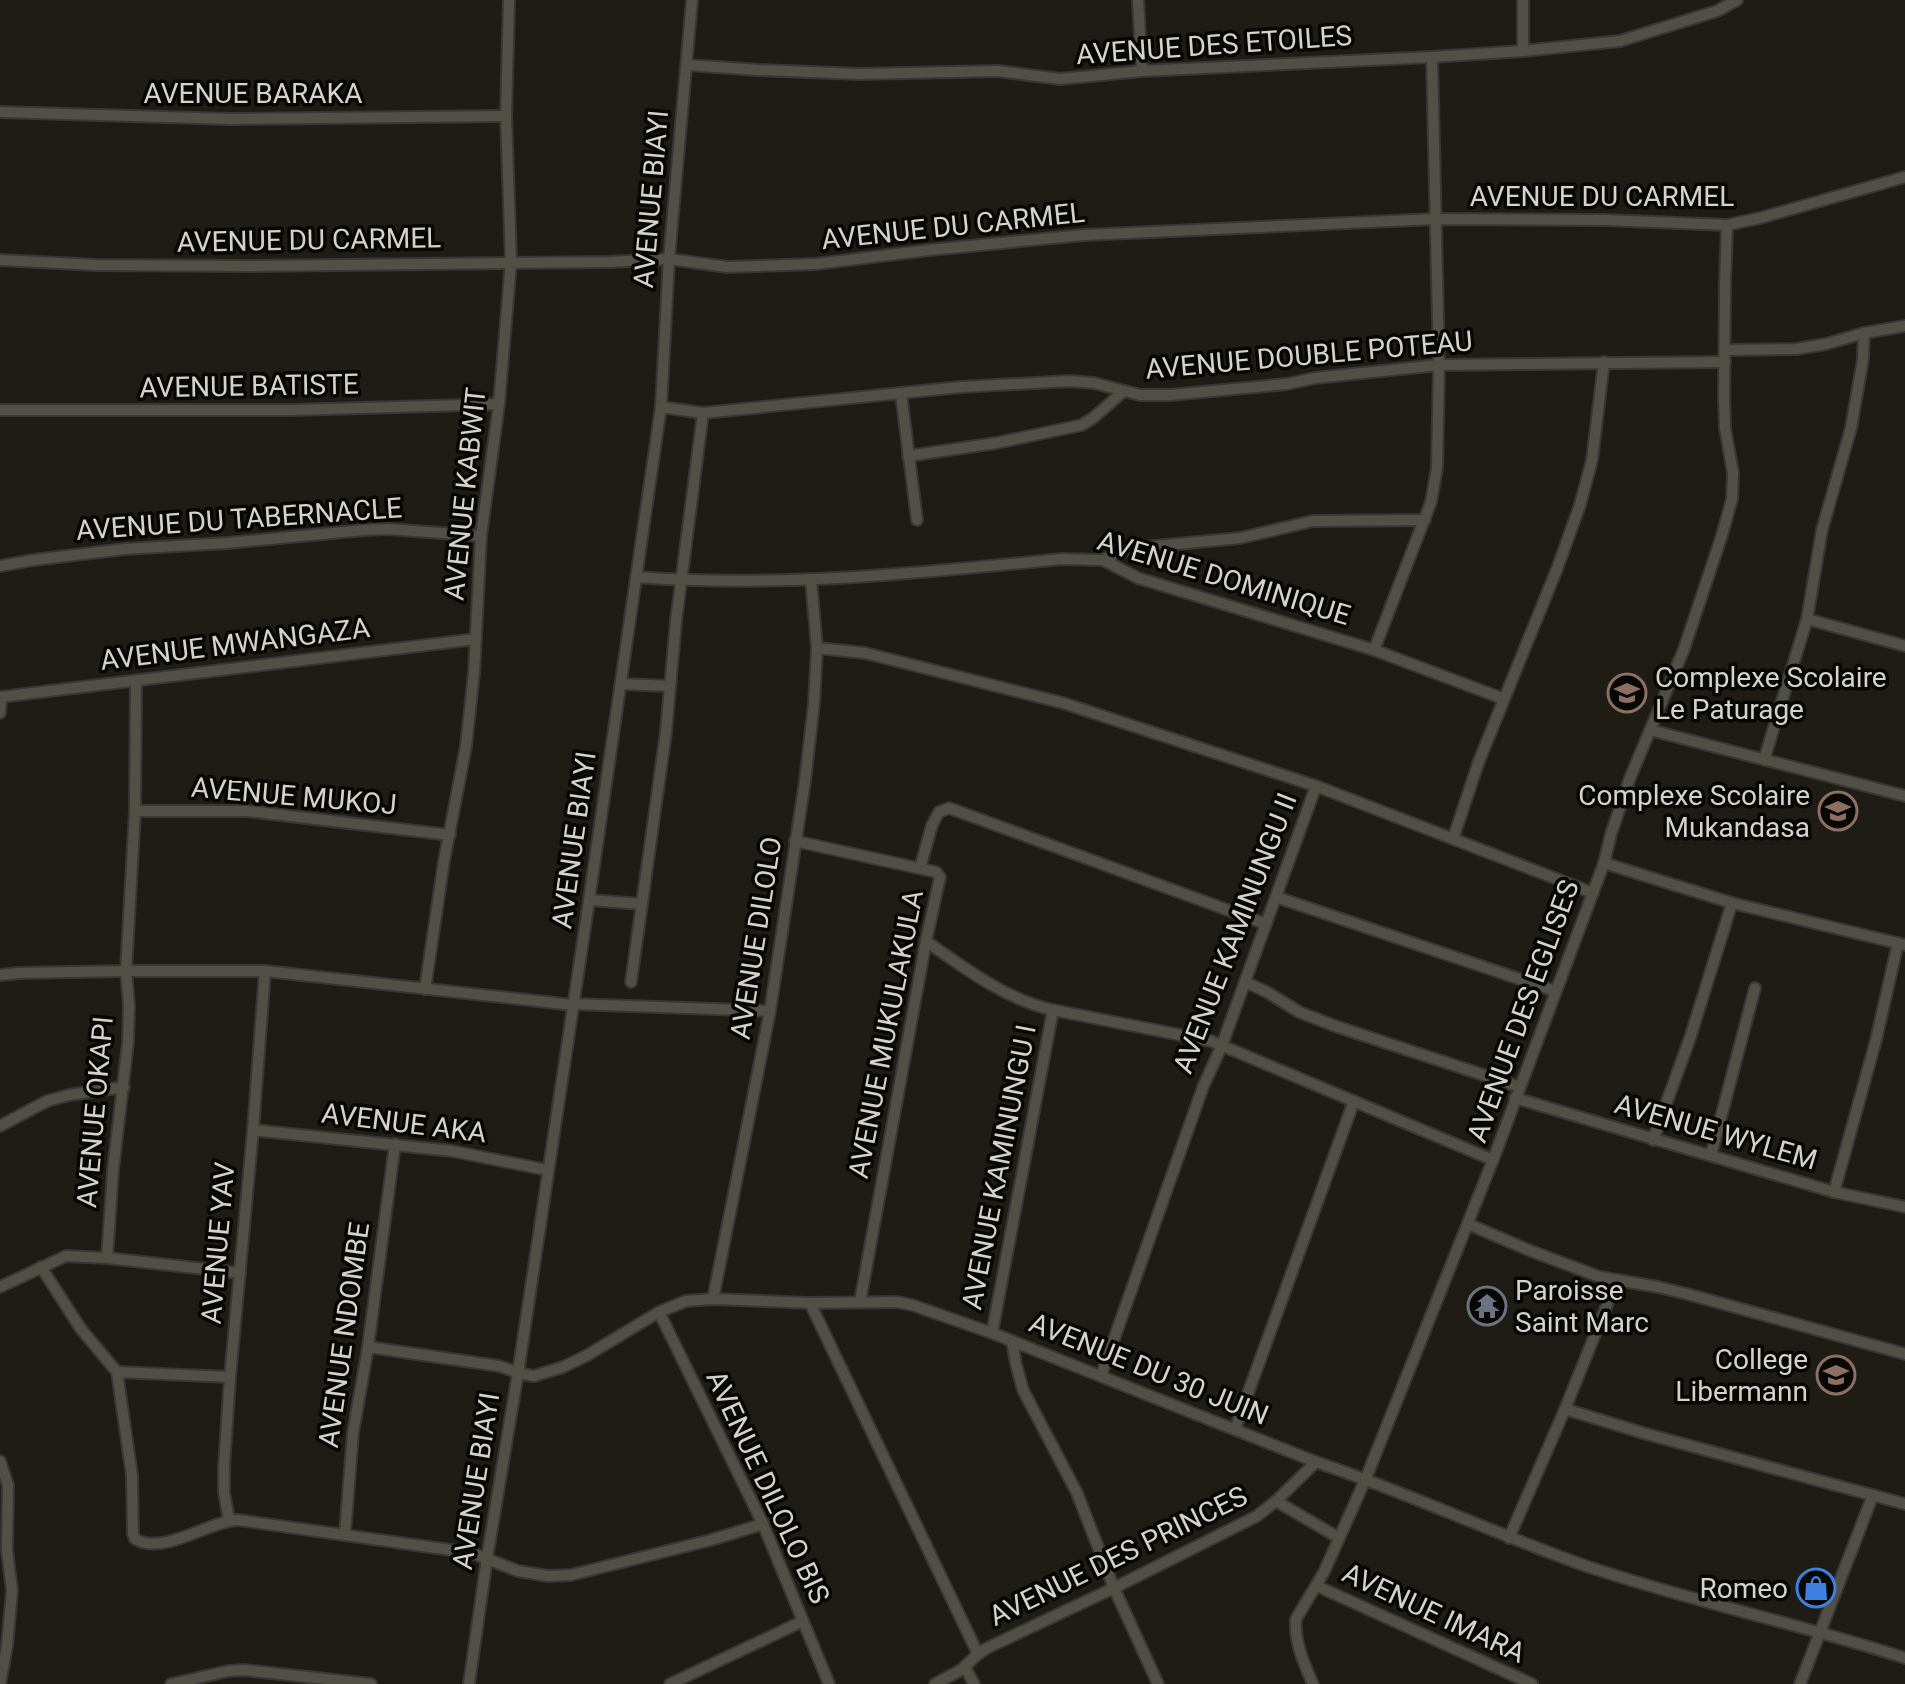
<svg xmlns="http://www.w3.org/2000/svg" width="1905" height="1684" font-family="Roboto,sans-serif">
<rect width="100%" height="100%" fill="#1e1c14"/>
<g fill="none" stroke-linecap="round" stroke-linejoin="round">
<g stroke="#393733" stroke-width="14">
<g id="minor">
<polyline points="1138,0 1142,71"/>
<polyline points="1523,0 1523,51"/>
<polyline points="687,65 759,70 859,74 998,71 1060,79 1142,71 1432,57 1523,51 1620,41 1717,11 1737,0"/>
<polyline points="0,112 230,119 506,116"/>
<polyline points="0,260 96,265 246,266 608,262 669,259 727,267 816,264 929,250 1084,235 1435,219 1605,220 1727,225 1760,218 1905,177"/>
<polyline points="1725,350 1796,349 1826,344 1864,333 1905,326"/>
<polyline points="901,394 917,520"/>
<polyline points="661,407 703,413 961,387 1070,381 1094,383 1140,395 1170,395 1287,384 1315,378 1439,365 1725,362"/>
<polyline points="0,410 293,410 499,404"/>
<polyline points="908,456 996,443 1082,425 1093,418 1124,391"/>
<polyline points="1103,560 1119,552 1134,548 1240,538 1313,521 1425,520"/>
<polyline points="0,566 33,560 125,549 227,543 364,530 388,529 481,536"/>
<path d="M 636,577 C 778,588 921,573 1062,559 L 1103,560 L 1138,578 L 1374,650 L 1504,699"/>
<polyline points="1807,619 1905,646"/>
<polyline points="817,648 865,653 1063,703 1316,786"/>
<polyline points="1374,650 1431,502 1437,468 1439,365 1432,57"/>
<polyline points="621,684 670,686"/>
<polyline points="0,697 476,639"/>
<polyline points="0,713 1,697"/>
<polyline points="1650,730 1905,796"/>
<polyline points="1764,760 1807,619 1822,530 1851,428 1863,359 1864,333"/>
<polyline points="135,811 247,811 450,835"/>
<polyline points="1453,839 1479,761 1557,569 1580,505 1592,460 1604,362"/>
<polyline points="795,841 936,872 940,877 926,941 860,1302"/>
<polyline points="1604,863 1732,903 1905,945"/>
<polyline points="920,868 932,825 939,812 949,808 1266,924"/>
<polyline points="1276,897 1555,991"/>
<polyline points="589,900 642,904"/>
<path d="M 926,941 C 964,968 1007,1000 1053,1010 L 1211,1041 L 1493,1160"/>
<polyline points="0,975 19,973 126,971 265,971 573,1005"/>
<polyline points="631,982 666,732 676,621 703,413"/>
<polyline points="1245,982 1267,992 1299,1012 1335,1026 1520,1087"/>
<polyline points="425,989 444,861 466,746 474,673 481,536 499,404 511,262 506,116 509,0"/>
<polyline points="573,1004 770,1011"/>
<polyline points="1515,1098 1834,1192 1905,1207"/>
<polyline points="0,1126 47,1101 69,1095 124,1087"/>
<polyline points="253,1130 452,1151 547,1170"/>
<polyline points="1653,1140 1690,1038 1732,903"/>
<polyline points="1711,1155 1755,988"/>
<polyline points="1834,1192 1876,1040 1898,943"/>
<polyline points="1468,1224 1531,1251 1600,1277 1658,1287 1687,1294 1905,1354"/>
<polyline points="107,1258 113,1170 128,1042 129,1006 126,971 135,811 136,681"/>
<path d="M 41,1267 L 81,1329 L 117,1372 L 132,1476 L 133,1534 L 135,1539 C 164,1556 208,1521 238,1520 L 472,1553 L 518,1571 L 548,1576 L 571,1575 L 711,1540 L 763,1524"/>
<polyline points="0,1287 66,1256 107,1258 240,1273"/>
<polyline points="713,1299 770,1011 805,781 814,703 817,648 811,580"/>
<polyline points="810,1303 978,1654"/>
<polyline points="659,1312 763,1524 829,1684"/>
<polyline points="992,1333 1053,1010"/>
<polyline points="1012,1341 1016,1364 1023,1390 1077,1493 1114,1588 1158,1684"/>
<path d="M 368,1347 L 499,1366 L 522,1374 L 534,1376 L 563,1367 L 586,1356 L 659,1312 L 686,1301 L 713,1299 L 810,1303 L 897,1302 L 912,1305 L 992,1333 L 1316,1462 C 1409,1493 1497,1535 1589,1567 C 1693,1602 1801,1624 1905,1658"/>
<polyline points="117,1372 230,1377"/>
<polyline points="1101,1376 1203,1087 1222,1045 1316,786 1593,893"/>
<polyline points="1565,1409 1643,1433 1905,1504"/>
<polyline points="1235,1429 1354,1101"/>
<polyline points="0,1461 8,1485 7,1550 12,1591 7,1646 0,1684"/>
<polyline points="1276,1501 1339,1538"/>
<polyline points="229,1520 224,1492 224,1467 230,1377 253,1130 265,971"/>
<polyline points="345,1533 353,1433 368,1347 395,1144"/>
<polyline points="1509,1538 1565,1409 1617,1280"/>
<polyline points="1317,1586 1532,1684"/>
<polyline points="965,1667 974,1684"/>
<polyline points="171,1684 228,1671 244,1670 371,1684"/>
<polyline points="469,1684 487,1558 518,1373 587,914 661,407 669,259 692,0"/>
<polyline points="670,1684 803,1621"/>
<polyline points="935,1684 961,1670 978,1654 987,1648 1114,1588 1257,1516 1276,1501 1316,1462"/>
<path d="M 1313,1684 C 1304,1664 1294,1641 1296,1619 L 1324,1572 L 1366,1478 L 1493,1160 L 1604,863 L 1611,834 L 1630,778 L 1684,649 L 1722,535 L 1732,499 L 1733,473 L 1725,428 L 1724,396 L 1725,283 L 1727,225"/>
<polyline points="1800,1684 1873,1495"/>
</g>
</g>
<use href="#minor" stroke="#524f46" stroke-width="10"/>
</g>
<defs>
<g id="school-ring" transform="scale(2)"><circle r="9.5" fill="#070704" stroke="#8d6e63" stroke-width="1.5"/><path d="M0-5L7-2L0 1L-7-2ZM-4 1L0 2.5L4 1V4Q0 6-4 4Z" fill="#8d6e63"/></g>
<g id="temple-ring" transform="scale(2)"><circle r="9.5" fill="#070704" stroke="#6b7280" stroke-width="1.5"/><path d="M0-6L5-2H3V0L6.5 2.5H4V6H1.5V3h-3V6H-4V2.5H-6.5L-3 0V-2H-5Z" fill="#6b7280"/></g>
<g id="shop-ring" transform="scale(2)"><circle r="9.5" fill="#070704" stroke="#3f7fe0" stroke-width="1.5"/><path d="M-5-2.5h2.3a2.7 3.5 0 0 1 5.4 0H5L5.5 6h-11ZM-1.5-2.5h3a1.5 2.3 0 0 0-3 0Z" fill="#3f7fe0"/></g>
</defs>
<g fill-rule="evenodd">
<use href="#school-ring" x="1627" y="693"/>
<use href="#school-ring" x="1838" y="811"/>
<use href="#temple-ring" x="1487" y="1306"/>
<use href="#school-ring" x="1836" y="1375"/>
<use href="#shop-ring" x="1816" y="1588"/>
</g>
<g text-anchor="middle" dominant-baseline="central" stroke-width="7" stroke-linejoin="round" paint-order="stroke">
<g font-size="28" fill="#d4d2cd" stroke="#070704">
<text transform="translate(1214 45) rotate(-4)">AVENUE DES ETOILES</text>
<text x="253" y="93">AVENUE BARAKA</text>
<text x="1602" y="196">AVENUE DU CARMEL</text>
<text transform="translate(651 199) rotate(-85)">AVENUE BIAYI</text>
<text transform="translate(953 226) rotate(-6)">AVENUE DU CARMEL</text>
<text transform="translate(309 240) rotate(-1)">AVENUE DU CARMEL</text>
<text transform="translate(1309 355) rotate(-5)">AVENUE DOUBLE POTEAU</text>
<text transform="translate(249 386) rotate(-1)">AVENUE BATISTE</text>
<text transform="translate(465 494) rotate(-84)">AVENUE KABWIT</text>
<text transform="translate(239 519) rotate(-4)">AVENUE DU TABERNACLE</text>
<text transform="translate(1224 578) rotate(17)">AVENUE DOMINIQUE</text>
<text transform="translate(235 644) rotate(-7)">AVENUE MWANGAZA</text>
<text transform="translate(294 796) rotate(5)">AVENUE MUKOJ</text>
<text transform="translate(574 840) rotate(-82)">AVENUE BIAYI</text>
<text transform="translate(1235 933) rotate(-69)">AVENUE KAMINUNGU II</text>
<text transform="translate(756 938) rotate(-81)">AVENUE DILOLO</text>
<text transform="translate(1523 1011) rotate(-70)">AVENUE DES EGLISES</text>
<text transform="translate(886 1034) rotate(-79)">AVENUE MUKULAKULA</text>
<text transform="translate(95 1112) rotate(-85)">AVENUE OKAPI</text>
<text transform="translate(404 1123) rotate(7)">AVENUE AKA</text>
<text transform="translate(1716 1132) rotate(16)">AVENUE WYLEM</text>
<text transform="translate(999 1167) rotate(-79)">AVENUE KAMINUNGU I</text>
<text transform="translate(218 1243) rotate(-85)">AVENUE YAV</text>
<text transform="translate(344 1335) rotate(-82)">AVENUE NDOMBE</text>
<text transform="translate(1149 1369) rotate(22)">AVENUE DU 30 JUIN</text>
<text transform="translate(476 1481) rotate(-81)">AVENUE BIAYI</text>
<text transform="translate(768 1487) rotate(65)">AVENUE DILOLO BIS</text>
<text transform="translate(1118 1556) rotate(-26)">AVENUE DES PRINCES</text>
<text transform="translate(1434 1613) rotate(25)">AVENUE IMARA</text>
</g>
<g font-size="28" fill="#d4d2cd" stroke="#070704" text-anchor="end">
<text x="1655" y="677" text-anchor="start">Complexe Scolaire<tspan x="1655" dy="32">Le Paturage</tspan></text>
<text x="1810" y="795">Complexe Scolaire<tspan x="1810" dy="32">Mukandasa</tspan></text>
<text x="1515" y="1290" text-anchor="start">Paroisse<tspan x="1515" dy="32">Saint Marc</tspan></text>
<text x="1808" y="1359">College<tspan x="1808" dy="32">Libermann</tspan></text>
<text x="1788" y="1588">Romeo</text>
</g>
</g>
</svg>
